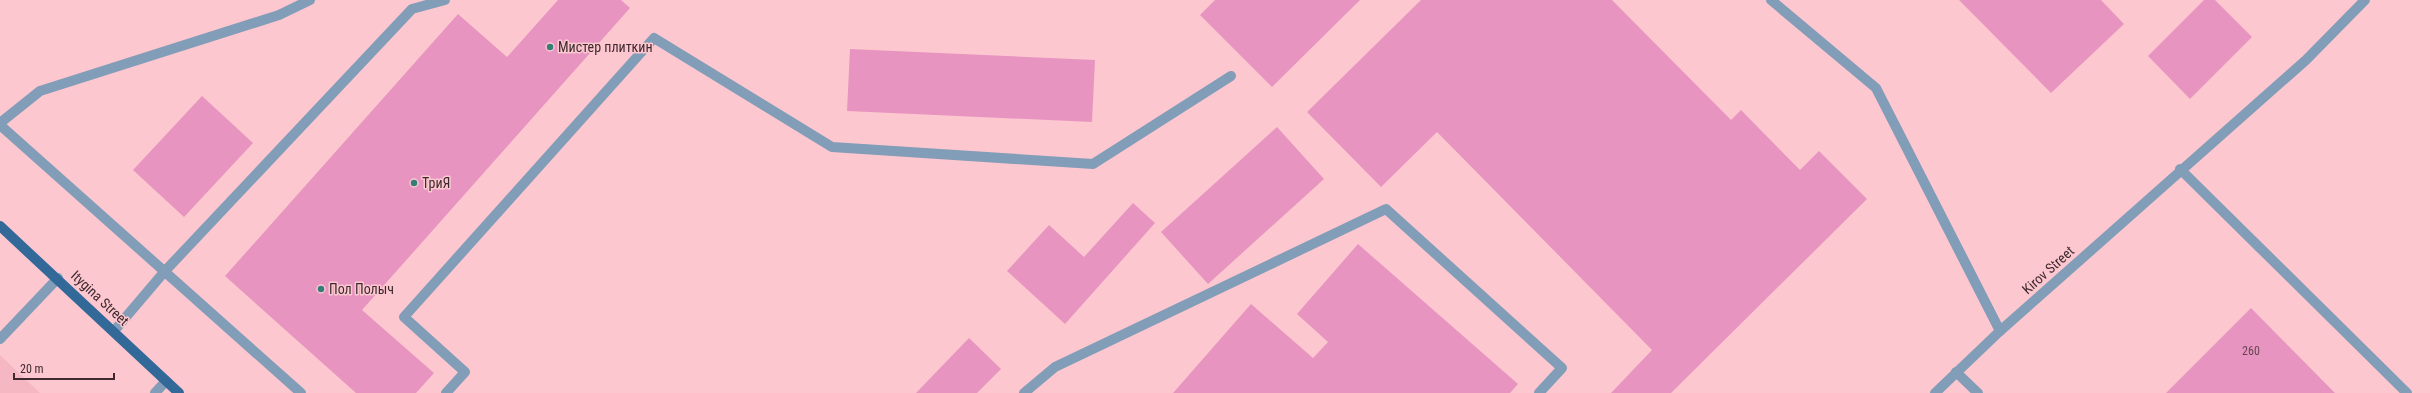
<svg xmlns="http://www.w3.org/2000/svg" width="2430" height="393" font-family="'Roboto Condensed',sans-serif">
<rect width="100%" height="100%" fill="#fdc7d0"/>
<polygon fill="#f5b8c3" points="0,355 40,393 0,393"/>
<g fill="#e795c0">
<polygon points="558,0 621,0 630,8 362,310 434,373 416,393 356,393 225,276 458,14 507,57"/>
<polygon points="1215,0 1360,0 1272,87 1200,15"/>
<polygon points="1421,0 1612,0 1731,120 1741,110 1800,170 1819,151 1867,199 1671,393 1611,393 1652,350 1437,132 1381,187 1307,112"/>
<polygon points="1959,0 2101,0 2124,24 2051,93"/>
<polygon points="2204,0 2215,0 2252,37 2190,99 2148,56"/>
<polygon points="850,49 1095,60 1092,122 847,111"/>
<polygon points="202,96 253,143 184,217 133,170"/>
<polygon points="1277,127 1324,179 1208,284 1161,232"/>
<polygon points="1133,203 1155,223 1065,324 1007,271 1049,225 1084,257"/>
<polygon points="1358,244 1518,384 1510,393 1173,393 1251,304 1313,358 1328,342 1297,314"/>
<polygon points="2251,308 2335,393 2166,393"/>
<polygon points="969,338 1001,369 977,393 916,393"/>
</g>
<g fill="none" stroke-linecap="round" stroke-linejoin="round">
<g stroke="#819db7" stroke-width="10">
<polyline points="1771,0 1876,88 2000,331"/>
<polyline points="0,123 40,91 279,15 310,0"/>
<polyline points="0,125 301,393"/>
<polyline points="2180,169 2407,393"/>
<polyline points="114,331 165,271 412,9 445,0"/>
<polyline points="0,339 58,278"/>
<polyline points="1956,372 1978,393"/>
<polyline points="155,393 166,381"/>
<polyline points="446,393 465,372 404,317 654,38 832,147 1093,164 1231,76"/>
<polyline points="1024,393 1055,367 1386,209 1562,368 1539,393"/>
<polyline points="1935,393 2000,331 2306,60 2365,0"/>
</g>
<polyline stroke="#336999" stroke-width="10" points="0,226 179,393"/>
</g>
<g fill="#357d77" stroke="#fdc7d0" stroke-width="1.5">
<circle cx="550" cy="47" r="4"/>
<circle cx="414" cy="183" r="4"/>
<circle cx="321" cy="289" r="4"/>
</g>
<g text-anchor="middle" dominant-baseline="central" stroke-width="3" stroke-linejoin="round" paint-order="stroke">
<g font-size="12" fill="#684452">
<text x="2251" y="351">260</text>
</g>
<g font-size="14" fill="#3d292d" stroke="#fdc7d0" text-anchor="start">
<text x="558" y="47">Мистер плиткин</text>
<text x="422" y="183">ТриЯ</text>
<text x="329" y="289">Пол Полыч</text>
</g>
<g font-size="14" fill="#3d292d" stroke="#fdc7d0">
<text transform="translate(2048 270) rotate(-42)">Kirov Street</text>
<text transform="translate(100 298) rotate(43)">Itygina Street</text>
</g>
</g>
<path d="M14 373v6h100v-6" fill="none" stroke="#3d292d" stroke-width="2"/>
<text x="20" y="373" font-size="12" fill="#3d292d" stroke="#fdc7d0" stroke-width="3" paint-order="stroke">20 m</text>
</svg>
